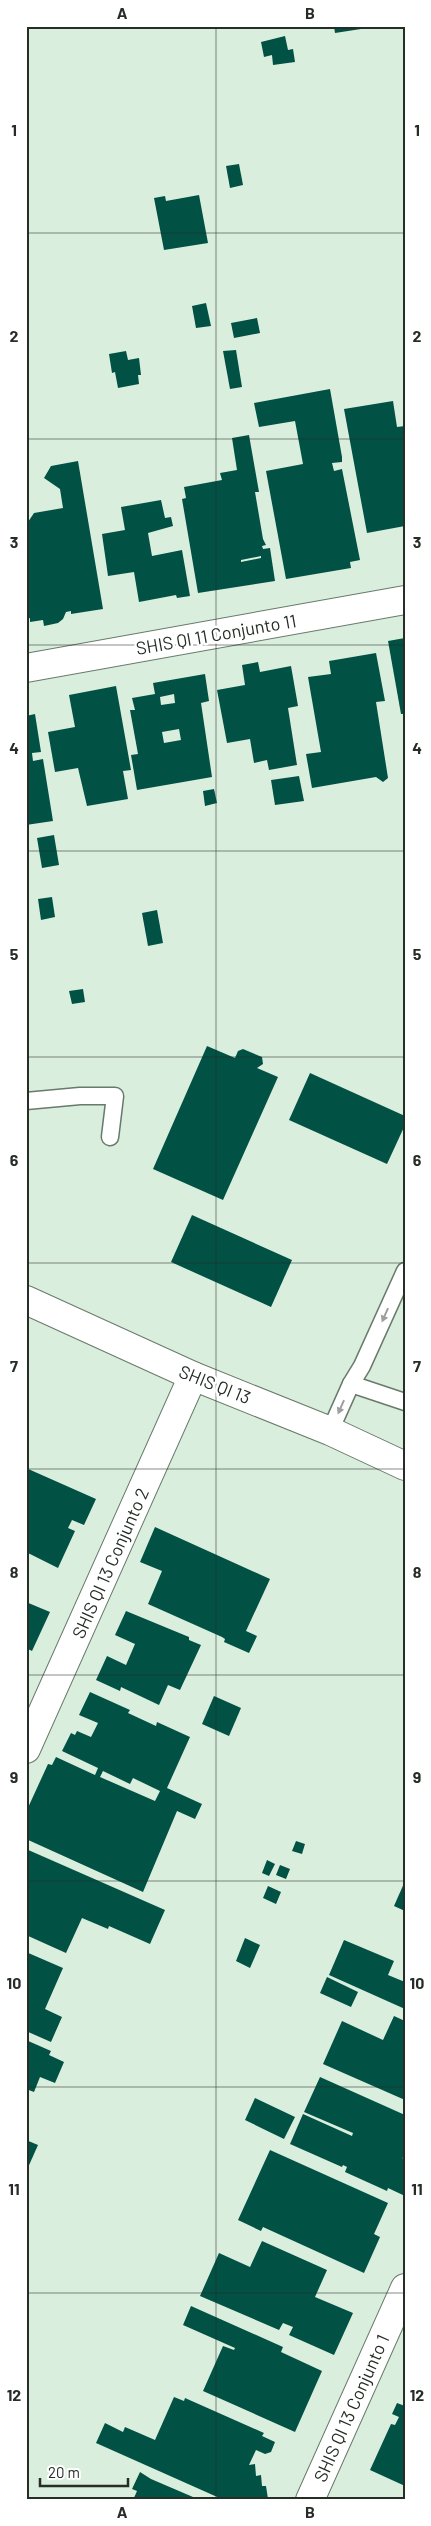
<svg xmlns="http://www.w3.org/2000/svg" width="431" height="2526" font-family="Barlow,sans-serif">
<rect width="100%" height="100%" fill="#daeedd"/>
<g fill="#015145" fill-rule="evenodd">
<polygon points="334,26 374,26 374,27 335,33"/>
<polygon points="285,36 288,50 293,49 295,62 273,65 272,55 264,57 261,42"/>
<polygon points="239,164 243,185 230,188 226,166"/>
<polygon points="199,195 208,243 164,250 154,198 165,196 166,201"/>
<polygon points="206,303 211,326 196,328 192,306"/>
<polygon points="257,318 260,333 234,338 231,323"/>
<polygon points="236,350 242,387 230,389 223,351"/>
<polygon points="126,351 128,360 139,358 141,375 138,375 139,384 118,388 115,372 112,373 109,354"/>
<polygon points="330,389 342,457 342,462 332,463 334,471 342,469 360,560 350,562 351,568 286,579 266,471 303,464 295,421 259,427 254,403"/>
<polygon points="393,401 397,427 405,426 405,526 367,533 344,409"/>
<path d="M 249,435 L 259,492 L 255,492 L 263,539 L 266,545 L 262,546 L 263,549 L 270,548 L 275,581 L 198,593 L 182,499 L 186,498 L 184,487 L 222,480 L 220,473 L 237,470 L 232,438 ZM 261,556 L 261,558 L 241,562 L 241,560 Z"/>
<polygon points="78,461 103,609 71,614 71,611 66,612 63,619 58,623 44,626 43,620 30,622 30,618 26,619 26,525 34,513 63,508 60,489 44,478 51,466"/>
<polygon points="161,500 165,518 171,517 173,526 148,533 152,556 182,550 190,596 177,598 176,595 139,602 134,572 108,576 102,534 125,530 121,507"/>
<polygon points="405,638 405,714 401,714 388,641"/>
<polygon points="376,653 385,701 376,702 388,778 383,782 376,777 312,788 306,754 321,752 308,677 331,674 329,661"/>
<polygon points="258,662 260,672 291,666 298,706 288,708 297,765 269,770 267,760 254,763 250,739 227,743 217,690 245,685 242,665"/>
<path d="M 205,674 L 209,701 L 201,703 L 212,777 L 137,790 L 131,755 L 138,754 L 130,710 L 135,710 L 132,698 L 155,694 L 153,683 ZM 174,694 L 175,703 L 161,705 L 160,697 ZM 179,729 L 181,740 L 164,743 L 162,732 Z"/>
<polygon points="116,686 131,770 123,771 128,799 87,806 78,768 55,772 48,732 75,727 69,695"/>
<polygon points="35,714 41,752 32,753 33,761 43,759 53,821 26,825 26,716"/>
<polygon points="299,776 304,801 275,805 271,780"/>
<polygon points="214,789 217,803 205,806 203,791"/>
<polygon points="54,835 59,865 42,868 37,838"/>
<polygon points="52,897 55,917 41,920 38,899"/>
<polygon points="157,910 163,943 148,946 142,913"/>
<polygon points="83,989 85,1002 72,1004 69,991"/>
<polygon points="207,1046 235,1058 238,1051 243,1049 262,1057 263,1064 257,1068 278,1077 223,1200 153,1169"/>
<polygon points="310,1073 405,1116 405,1125 387,1164 289,1120"/>
<polygon points="192,1215 292,1260 271,1307 171,1262"/>
<polygon points="26,1468 96,1499 84,1525 72,1520 68,1528 75,1531 58,1568 26,1552"/>
<polygon points="155,1527 270,1579 246,1631 257,1636 249,1653 224,1642 225,1639 222,1637 148,1604 162,1571 140,1562"/>
<polygon points="26,1602 50,1612 32,1651 26,1648"/>
<polygon points="126,1611 189,1637 189,1640 201,1645 180,1690 168,1685 159,1705 121,1687 120,1691 96,1680 107,1656 126,1665 135,1644 115,1635"/>
<path d="M 90,1692 L 130,1710 L 128,1713 L 156,1726 L 157,1722 L 190,1737 L 167,1788 L 202,1804 L 195,1819 L 177,1811 L 143,1892 L 26,1839 L 26,1812 L 48,1764 L 52,1765 L 56,1757 L 95,1775 L 98,1768 L 62,1751 L 71,1733 L 75,1735 L 77,1731 L 91,1737 L 98,1723 L 79,1715 ZM 103,1771 L 130,1784 L 133,1778 L 160,1791 L 155,1801 L 100,1777 Z"/>
<polygon points="214,1696 241,1708 229,1736 202,1724"/>
<polygon points="296,1841 305,1844 302,1854 292,1851"/>
<polygon points="26,1849 165,1910 150,1944 109,1926 108,1929 82,1918 66,1953 26,1935"/>
<polygon points="267,1860 275,1864 269,1876 262,1873"/>
<polygon points="280,1865 290,1869 286,1879 276,1875"/>
<polygon points="405,1881 405,1911 394,1906"/>
<polygon points="268,1886 281,1892 276,1904 263,1898"/>
<polygon points="245,1938 260,1945 250,1968 236,1961"/>
<polygon points="344,1940 394,1961 388,1975 405,1982 405,2009 329,1975"/>
<polygon points="26,1952 63,1968 45,2009 62,2017 51,2042 26,2031"/>
<polygon points="327,1977 358,1992 351,2007 320,1993"/>
<polygon points="394,2016 405,2021 405,2100 323,2064 342,2021 383,2040"/>
<polygon points="26,2040 51,2051 49,2055 64,2062 55,2083 40,2077 34,2092 26,2089"/>
<polygon points="320,2077 405,2115 405,2157 402,2158 405,2159 405,2196 388,2188 387,2191 345,2172 347,2167 343,2165 342,2167 290,2144 303,2114 352,2136 353,2133 304,2112"/>
<polygon points="255,2098 295,2117 284,2139 245,2120"/>
<polygon points="26,2140 38,2145 26,2172"/>
<polygon points="270,2150 388,2203 374,2234 380,2237 364,2273 263,2227 261,2231 238,2220"/>
<polygon points="262,2241 327,2270 315,2297 353,2313 334,2355 289,2335 293,2327 283,2323 279,2330 200,2296 219,2253 250,2267"/>
<polygon points="191,2306 283,2347 281,2352 322,2371 295,2432 203,2391 223,2346 234,2350 235,2348 183,2325"/>
<polygon points="174,2397 184,2401 185,2398 264,2433 262,2436 275,2442 271,2452 265,2454 256,2450 249,2465 255,2464 256,2476 261,2475 262,2486 266,2486 268,2499 224,2500 96,2443 105,2423 123,2432 125,2427 155,2440"/>
<polygon points="397,2403 405,2406 405,2486 370,2470 391,2424 395,2425 399,2417 392,2414"/>
<polygon points="140,2472 151,2479 200,2500 133,2500 137,2491 132,2489"/>
</g>
<g fill="none" stroke-linecap="round" stroke-linejoin="round">
<g stroke="#687a6b" stroke-width="19">
<g id="service">
<polyline points="26,1101 80,1096 115,1096 110,1137"/>
<polyline points="351,1384 405,1402"/>
<polyline points="330,1431 351,1384 362,1366 405,1271"/>
</g>
</g>
<g stroke="#687a6b" stroke-width="30">
<g id="minor">
<polyline points="26,668 405,600"/>
<polyline points="26,1749 193,1376"/>
<polyline points="310,2500 405,2288"/>
</g>
</g>
<g stroke="#687a6b" stroke-width="30">
<polyline id="tertiary" points="26,1300 193,1376 330,1431 405,1466"/>
</g>
<use href="#service" stroke="#fff" stroke-width="16"/>
<use href="#minor" stroke="#fff" stroke-width="28"/>
<use href="#tertiary" stroke="#fff" stroke-width="28"/>
</g>
<defs><path id="oneway-solid" d="M-6-.8H1V-3.2L6.5 0L1 3.2V.8H-6Z" transform="scale(1.25)"/></defs>
<g fill="#9da09e">
<use href="#oneway-solid" transform="translate(385 1315) rotate(114)"/>
<use href="#oneway-solid" transform="translate(341 1407) rotate(114)"/>
</g>
<path fill="none" stroke="#262d27" stroke-width="1" stroke-opacity="0.55" d="M 216,26 L 216,2500M 26,233 L 405,233M 26,439 L 405,439M 26,645 L 405,645M 26,851 L 405,851M 26,1057 L 405,1057M 26,1263 L 405,1263M 26,1469 L 405,1469M 26,1675 L 405,1675M 26,1881 L 405,1881M 26,2087 L 405,2087M 26,2293 L 405,2293"/>
<g text-anchor="middle" dominant-baseline="central" stroke-width="5" stroke-linejoin="round" paint-order="stroke">
<g font-size="18" fill="#262d27" stroke="#fff">
<text transform="translate(216 634) rotate(-10)">SHIS QI 11 Conjunto 11</text>
<text transform="translate(215 1384) rotate(22)">SHIS QI 13</text>
<text transform="translate(110 1563) rotate(-66)">SHIS QI 13 Conjunto 2</text>
<text transform="translate(351 2408) rotate(-66)">SHIS QI 13 Conjunto 1</text>
</g>
</g>
<rect width="431" height="2526" fill="none" stroke="#ffffff" stroke-width="55"/>
<path d="M40 2478v8h88v-8" fill="none" stroke="#262d27" stroke-width="2.5"/>
<text x="48" y="2478" font-size="15" fill="#262d27" stroke="#ffffff" stroke-width="4" paint-order="stroke">20 m</text>
<rect x="28" y="28" width="376" height="2470" fill="none" stroke="#262d27" stroke-width="2"/>
<g font-size="16" text-anchor="middle" font-weight="bold" fill="#262d27">
<text x="122" y="19">A</text>
<text x="310" y="19">B</text>
<text x="14" y="136">1</text>
<text x="417" y="136">1</text>
<text x="14" y="342">2</text>
<text x="417" y="342">2</text>
<text x="14" y="548">3</text>
<text x="417" y="548">3</text>
<text x="14" y="754">4</text>
<text x="417" y="754">4</text>
<text x="14" y="960">5</text>
<text x="417" y="960">5</text>
<text x="14" y="1166">6</text>
<text x="417" y="1166">6</text>
<text x="14" y="1372">7</text>
<text x="417" y="1372">7</text>
<text x="14" y="1578">8</text>
<text x="417" y="1578">8</text>
<text x="14" y="1783">9</text>
<text x="417" y="1783">9</text>
<text x="14" y="1989">10</text>
<text x="417" y="1989">10</text>
<text x="14" y="2195">11</text>
<text x="417" y="2195">11</text>
<text x="14" y="2401">12</text>
<text x="417" y="2401">12</text>
<text x="122" y="2518">A</text>
<text x="310" y="2518">B</text>
</g>
</svg>
